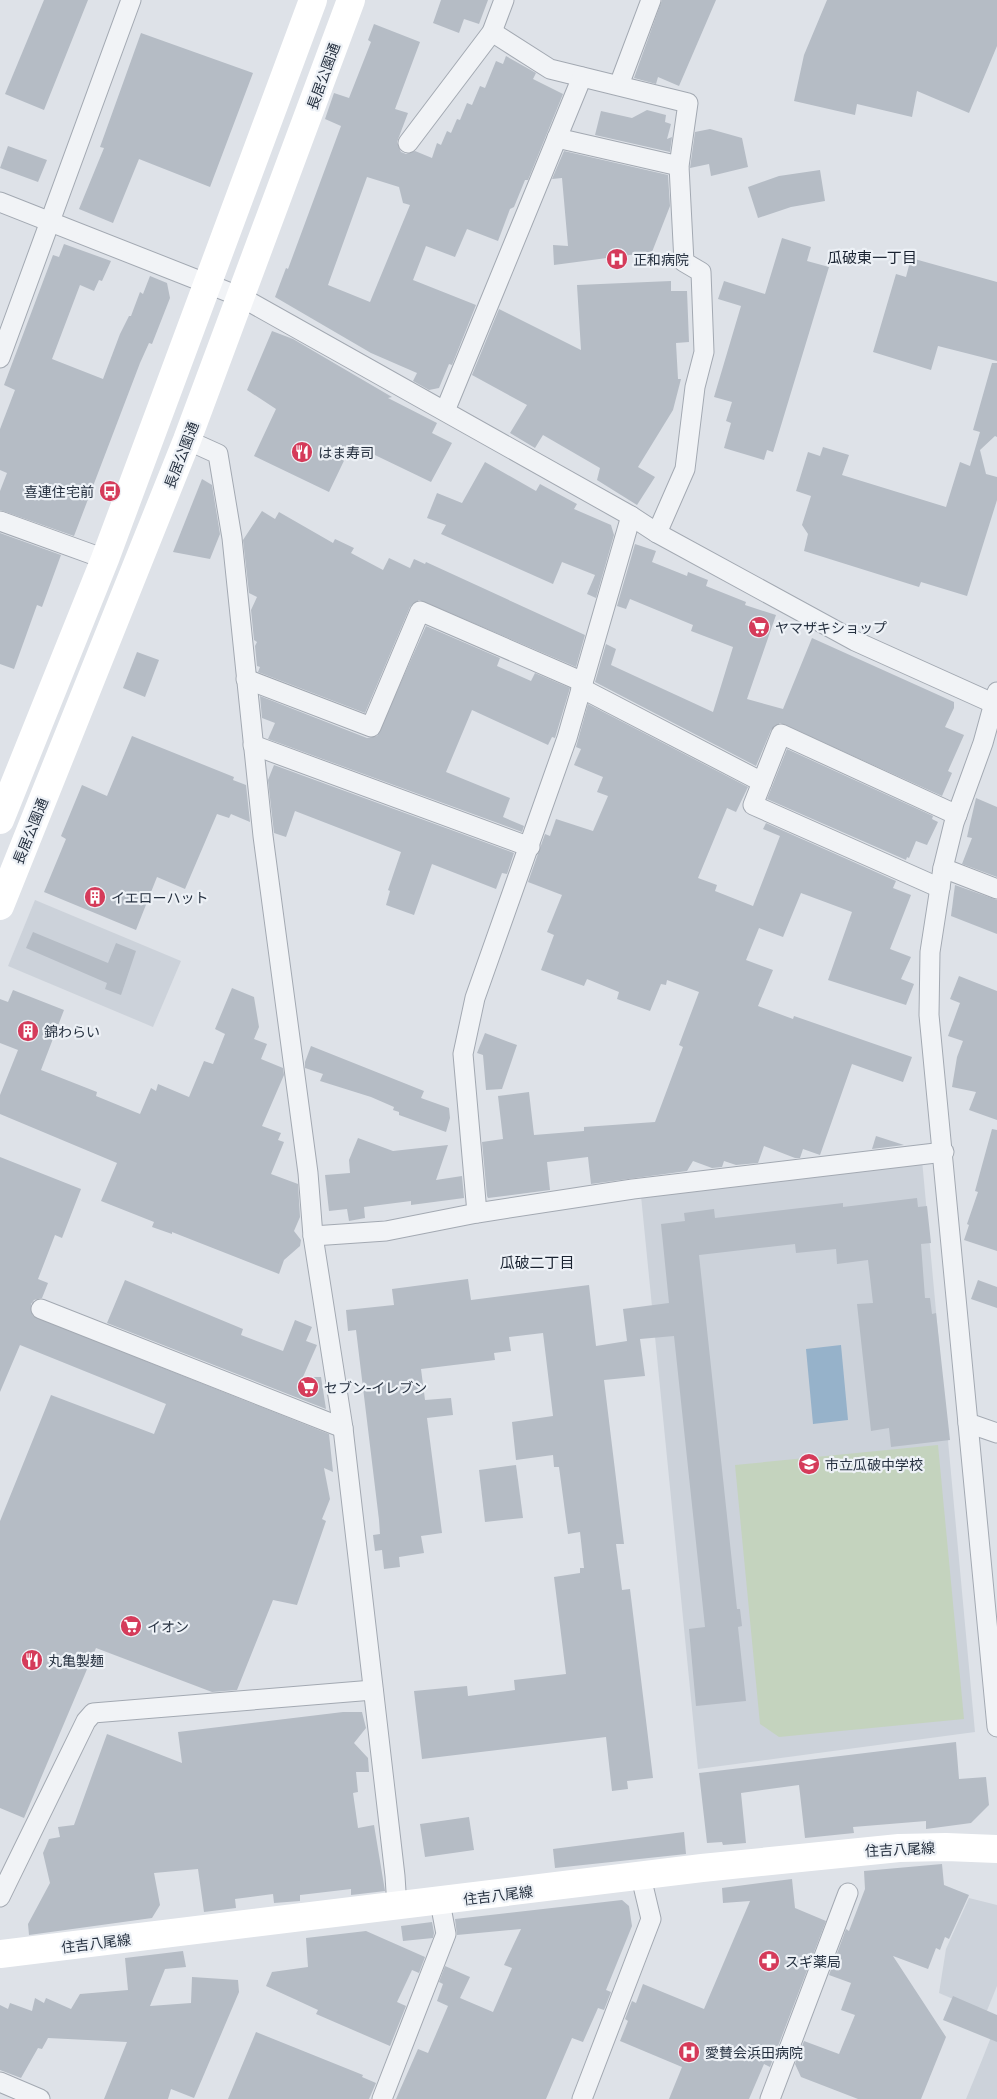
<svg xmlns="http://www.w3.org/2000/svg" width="997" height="2099" font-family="'Golos Text','Noto Sans JP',sans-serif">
<rect width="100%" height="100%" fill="#dee2e8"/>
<g fill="#ccd2da">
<polygon points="35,900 181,961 153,1027 8,966"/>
<polygon points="922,1160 975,1732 698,1769 641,1196"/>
<polygon points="969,1898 997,1905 997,1986 986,2013 939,1993 946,1949"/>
<polygon points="997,2022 997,2099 966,2099 982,2060"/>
</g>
<polygon fill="#c4d3be" points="938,1445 964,1719 779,1737 760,1724 735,1465"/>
<polygon fill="#96b2ca" points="841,1345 848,1420 813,1424 806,1349"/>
<g fill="#b5bcc5" fill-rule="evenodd">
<polygon points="44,0 88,0 44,110 5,94"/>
<polygon points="441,0 488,0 479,24 464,19 459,33 433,23"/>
<polygon points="662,0 716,0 679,86 658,77 656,84 634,78"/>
<polygon points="827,0 997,0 997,46 969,113 917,91 912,117 857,104 855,115 794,101 804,55"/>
<path d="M 374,24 L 420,42 L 395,109 L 408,113 L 397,142 L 401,152 L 406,154 L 415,151 L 432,158 L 437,143 L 441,145 L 447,131 L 451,133 L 457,119 L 460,120 L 467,103 L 472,105 L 480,86 L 485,88 L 496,61 L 503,64 L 506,56 L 536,73 L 533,79 L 563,94 L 528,180 L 525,180 L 514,207 L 510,209 L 498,241 L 467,229 L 455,257 L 426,246 L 413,280 L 476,305 L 452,365 L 449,364 L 439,388 L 429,390 L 413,381 L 417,373 L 371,353 L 275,297 L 286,268 L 288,269 L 341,126 L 325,119 L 334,93 L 349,98 L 371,42 L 368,40 ZM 367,177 L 399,187 L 403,203 L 410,205 L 370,302 L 328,285 Z"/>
<polygon points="141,33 253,73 210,187 139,159 113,223 79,209 104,148 100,147"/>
<polygon points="647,110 666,115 665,122 671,124 667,139 672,137 670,152 595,135 601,111 632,118"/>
<polygon points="710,129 742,138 748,167 711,176 709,164 690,168 695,132"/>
<polygon points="8,146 47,160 38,182 0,168"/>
<polygon points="564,151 668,175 670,206 652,252 554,265 553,245 568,246 562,178 552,179"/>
<polygon points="820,170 825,201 791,207 758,218 748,187 779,176"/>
<polygon points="782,238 811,247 807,261 829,267 773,452 767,450 764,460 724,448 731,423 726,421 732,402 714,397 741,306 718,299 724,281 765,294"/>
<polygon points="64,244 111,261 102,281 99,280 94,291 80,285 52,359 103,379 120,334 129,316 131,316 140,292 143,294 150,276 167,283 170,298 152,344 149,343 140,363 74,536 0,510 0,491 7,473 0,470 0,429 15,390 4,385 53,255 59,257"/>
<polygon points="911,258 997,282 997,361 938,346 931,370 873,352 896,274 906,277"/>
<polygon points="671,281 671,291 687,291 689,342 676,343 678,379 681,379 673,410 638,467 655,477 637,505 597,480 600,468 543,435 535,448 510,433 527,405 472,375 499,309 581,350 577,285"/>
<polygon points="272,331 293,339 392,397 388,398 437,423 432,433 452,443 431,482 352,444 329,492 254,456 276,409 247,390"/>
<polygon points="992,363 997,363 997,437 995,436 980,450 986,474 997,477 997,500 967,596 921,582 919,587 804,551 808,534 802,525 811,496 796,491 808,452 820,456 823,447 849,455 842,475 946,507 960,462 970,466 980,432 973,430"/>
<polygon points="485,462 536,491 540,484 577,504 574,509 611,525 614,535 596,598 587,594 595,575 562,562 553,584 441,534 446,525 427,518 437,493 462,503"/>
<polygon points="202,479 212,485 220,534 210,559 173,552"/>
<polygon points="262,511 275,519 279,512 333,543 335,539 354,548 351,553 383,570 389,558 410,568 414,559 425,564 426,562 585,635 576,667 419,600 410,607 365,713 258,672 260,667 257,666 255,646 257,642 254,640 251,610 257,597 249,593 243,540"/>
<polygon points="0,533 61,555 42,607 37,605 14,669 0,664"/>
<polygon points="635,544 656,551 652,562 687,576 688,572 708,580 706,586 746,602 745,605 776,615 747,699 783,709 812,638 954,702 954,708 945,727 964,735 948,771 952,773 942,796 780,723 771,730 756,766 595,682 606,644 616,649 611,665 713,712 733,647 691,631 693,625 630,599 626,609 617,606"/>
<polygon points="426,626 500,658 497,666 531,681 535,673 570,688 555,738 552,737 548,745 472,710 446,772 510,798 503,817 524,826 522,832 268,739 275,723 262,718 260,696 367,738 377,736"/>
<polygon points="137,652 159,660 145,697 123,688"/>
<polygon points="588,704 748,787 736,812 727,808 698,878 717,885 715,891 753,906 780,836 763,829 766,823 896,881 893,888 911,895 890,949 911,957 901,979 914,984 906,1005 828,980 852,912 801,893 783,937 759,928 746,960 773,970 758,1006 793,1019 794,1016 912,1057 903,1082 852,1064 820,1155 803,1149 800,1158 795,1158 764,1146 758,1163 736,1165 724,1161 722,1167 712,1168 693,1161 687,1171 591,1184 588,1157 547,1162 550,1190 488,1198 487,1196 482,1142 503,1139 498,1096 529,1092 534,1135 584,1131 584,1127 655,1122 683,1047 679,1045 699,992 667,980 666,985 661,984 650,1011 617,999 619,992 587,979 584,986 541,970 554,935 547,932 562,895 528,882 545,834 550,836 556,819 593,831 608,796 597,792 603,777 574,765 581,749 576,747"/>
<polygon points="132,736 234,777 233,780 246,785 250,822 231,814 229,818 217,814 185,889 157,877 136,930 44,892 66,839 61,836 82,785 107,796"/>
<polygon points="787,749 933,816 932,819 938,822 927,845 916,841 909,858 907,857 906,860 767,799"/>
<polygon points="274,765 514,853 507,874 502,873 496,889 432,864 414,915 386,905 390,891 388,890 401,852 295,811 286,837 274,833 268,780"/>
<polygon points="976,798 997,807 997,877 962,864 972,838 967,837"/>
<polygon points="955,885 997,900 997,934 951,916"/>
<polygon points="33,932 108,963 116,943 136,951 121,995 105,989 107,983 26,948"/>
<polygon points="959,976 997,991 997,1120 969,1110 976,1092 952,1087 957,1057 963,1041 948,1036 960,1003 950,999"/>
<polygon points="232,988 254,997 259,1027 254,1039 267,1044 261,1059 283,1068 284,1075 262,1126 281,1133 278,1140 284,1142 271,1174 298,1184 300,1217 294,1231 301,1240 300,1246 284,1260 279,1274 172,1232 172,1234 152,1227 154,1222 101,1201 117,1163 0,1114 0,1095 18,1050 0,1043 0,999 8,1002 13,990 64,1010 41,1070 97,1092 96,1096 140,1114 151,1088 156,1091 158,1084 189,1097 204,1061 213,1064 225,1034 215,1029"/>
<polygon points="485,1033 517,1045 502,1089 486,1090 483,1055 477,1053"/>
<polygon points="311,1046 424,1091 421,1098 449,1108 450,1118 446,1132 399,1115 399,1112 393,1110 394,1107 371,1097 320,1081 323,1074 305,1068 305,1062"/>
<polygon points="992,1129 997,1130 997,1251 964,1240 969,1225 967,1224 978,1192 975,1191"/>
<polygon points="876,1136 904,1145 872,1149"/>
<polygon points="358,1138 393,1151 448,1145 436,1180 462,1176 464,1198 411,1205 411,1201 364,1207 365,1218 349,1221 347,1209 329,1211 325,1175 350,1173 349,1160"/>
<polygon points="0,1157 81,1189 62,1238 55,1235 38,1279 48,1283 42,1298 34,1300 31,1304 33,1316 329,1434 333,1472 324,1468 330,1499 322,1519 326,1521 297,1605 273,1600 237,1690 212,1692 96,1648 24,1818 0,1808 0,1521 51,1395 154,1434 166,1404 20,1345 0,1392"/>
<polygon points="917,1198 918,1207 927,1206 931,1243 921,1244 925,1298 930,1298 932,1314 936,1313 950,1440 891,1447 889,1428 871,1431 857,1304 873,1303 868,1260 837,1264 836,1249 796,1253 795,1244 699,1255 737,1609 740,1609 742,1626 738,1627 746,1701 696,1706 689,1629 705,1627 674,1336 640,1339 645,1376 604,1380 624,1544 616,1544 622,1590 630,1589 653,1778 627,1781 628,1789 612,1791 606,1737 422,1759 414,1691 467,1686 468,1696 515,1690 514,1680 566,1674 554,1577 580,1573 580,1568 584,1568 580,1532 568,1534 559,1467 554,1467 553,1455 516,1460 512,1422 553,1416 543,1333 509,1337 511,1351 494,1353 495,1360 421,1369 425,1400 451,1398 453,1415 427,1418 442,1533 421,1536 424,1553 399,1557 400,1567 384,1569 382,1550 375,1551 373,1535 380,1534 379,1520 356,1330 348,1331 346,1310 394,1305 392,1289 468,1279 471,1300 589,1285 596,1346 627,1341 623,1309 669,1303 661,1224 685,1221 684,1213 714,1209 715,1218 843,1203 843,1207"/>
<polygon points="125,1280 243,1329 241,1335 283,1351 295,1320 312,1327 306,1341 317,1345 303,1377 321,1377 326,1409 107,1323"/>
<polygon points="978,1280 997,1287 997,1308 971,1299"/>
<polygon points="516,1465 523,1518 485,1522 479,1470"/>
<polygon points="343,1712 362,1712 366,1728 354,1743 368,1758 369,1772 356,1772 358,1792 353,1793 358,1828 374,1825 385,1891 351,1895 351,1889 300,1895 300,1901 274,1903 273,1894 235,1899 236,1908 204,1912 198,1869 154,1873 160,1905 152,1918 29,1935 28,1924 50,1883 43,1853 49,1839 60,1837 58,1827 74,1825 107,1734 182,1763 178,1732"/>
<polygon points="956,1742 959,1779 986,1777 989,1805 971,1823 926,1829 926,1821 853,1827 854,1833 805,1838 799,1785 741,1793 746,1843 723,1845 722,1842 707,1843 699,1773"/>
<polygon points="469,1817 474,1850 425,1857 420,1824"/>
<polygon points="684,1832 686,1854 555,1868 553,1849"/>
<polygon points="942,1864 944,1885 969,1895 949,1939 945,1937 940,1950 936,1948 928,1969 893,1956 946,2037 921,2099 858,2099 801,2077 795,2064 804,2041 839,2054 855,2015 841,2010 851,1983 829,1975 846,1929 849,1931 865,1889 864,1871"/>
<polygon points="792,1879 795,1908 826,1921 770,2067 764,2064 749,2099 669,2099 682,2067 620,2041 628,2021 625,2019 632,2001 636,2003 643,1984 704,2009 750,1901 723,1903 722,1888"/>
<polygon points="622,1900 629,1906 632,1926 606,1990 611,1992 604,2010 598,2008 583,2042 572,2038 546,2099 396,2099 418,2049 428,2053 448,2006 437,2001 443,1984 439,1982 445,1966 470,1977 460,1998 493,2012 512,1968 504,1965 521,1929 457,1935 455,1919"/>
<polygon points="432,1922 434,1933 433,1938 403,1941 401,1926"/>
<polygon points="366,1931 425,1957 419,1973 412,1970 397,2002 406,2006 390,2046 316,2014 318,2010 266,1986 272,1972 308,1967 306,1938"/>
<polygon points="183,1951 186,1967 165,1969 150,2006 191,2003 192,1977 238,1980 239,1992 194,2098 171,2089 168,2099 104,2099 127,2042 48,2038 42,2049 38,2048 21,2078 0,2070 0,2005 8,2009 10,2003 32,2011 35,1998 44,2003 46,1998 71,2009 80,1994 128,1990 125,1958"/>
<polygon points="953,1996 997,2015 997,2042 943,2020"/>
<polygon points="256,2032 363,2075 362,2077 376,2083 369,2099 228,2099"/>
</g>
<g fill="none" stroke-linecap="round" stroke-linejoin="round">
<g stroke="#a3a9b2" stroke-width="21">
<g id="street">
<polyline points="492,32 550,69 688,103 679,166 684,262 701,272 704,352 695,387 685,469 657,533"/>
<polyline points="619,85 651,0"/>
<polyline points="557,138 679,166"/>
<polyline points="408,143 492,32 504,0"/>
<polyline points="0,202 241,297 631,516 657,533 855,641 997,705"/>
<polyline points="0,358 131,0"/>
<polyline points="445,411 582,77"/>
<polyline points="187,440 218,454 232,538 263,836 308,1173 313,1236 343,1428 395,1876 397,1907"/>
<polyline points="0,521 105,559"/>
<polyline points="246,679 371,727 420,611 583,682"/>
<polyline points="581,688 762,782"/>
<polyline points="997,692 983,743 954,823 943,868 930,952 929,1015 997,1727"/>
<polyline points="253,745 530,847"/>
<polyline points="943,868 997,889"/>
<polyline points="940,888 753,805 781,734 957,815"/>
<polyline points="477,1213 463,1054 475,998 567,738 631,516"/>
<polyline points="313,1236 386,1231 477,1213 633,1189 944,1152"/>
<polyline points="41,1309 343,1428"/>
<polyline points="968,1423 997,1433"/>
<polyline points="0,1897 86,1721 93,1713 373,1690"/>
<polyline points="0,2082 40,2099"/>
<polyline points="382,2099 446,1934 440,1902"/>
<polyline points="582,2099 651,1919 641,1877"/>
<polyline points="770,2099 848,1893"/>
</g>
</g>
<use href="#street" stroke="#f1f3f6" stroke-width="19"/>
<g stroke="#fff" stroke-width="28">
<polyline points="0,820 105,559 313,0"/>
<polyline points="0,906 187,440 351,0"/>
<polyline points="0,1954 702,1868 899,1848 946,1847 997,1849"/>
</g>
</g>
<defs>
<g id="hospital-disc" transform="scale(1.125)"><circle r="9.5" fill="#d53b5a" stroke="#edf1f6"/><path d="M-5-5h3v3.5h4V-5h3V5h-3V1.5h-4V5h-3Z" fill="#fff"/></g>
<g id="restaurant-disc" transform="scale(1.125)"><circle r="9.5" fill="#d53b5a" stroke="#edf1f6"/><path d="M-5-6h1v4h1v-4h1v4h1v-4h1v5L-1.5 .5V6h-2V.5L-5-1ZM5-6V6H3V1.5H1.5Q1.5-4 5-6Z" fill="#fff"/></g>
<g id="bus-disc" transform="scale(1.125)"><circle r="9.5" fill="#d53b5a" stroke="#edf1f6"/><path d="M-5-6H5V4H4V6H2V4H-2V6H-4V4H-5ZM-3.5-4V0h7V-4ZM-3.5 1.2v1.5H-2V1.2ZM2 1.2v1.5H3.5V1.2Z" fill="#fff"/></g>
<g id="supermarket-disc" transform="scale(1.125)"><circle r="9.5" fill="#d53b5a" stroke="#edf1f6"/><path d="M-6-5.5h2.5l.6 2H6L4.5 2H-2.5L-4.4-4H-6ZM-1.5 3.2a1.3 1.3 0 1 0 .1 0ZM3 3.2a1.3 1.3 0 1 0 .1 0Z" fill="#fff"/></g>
<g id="building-disc" transform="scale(1.125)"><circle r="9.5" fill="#d53b5a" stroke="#edf1f6"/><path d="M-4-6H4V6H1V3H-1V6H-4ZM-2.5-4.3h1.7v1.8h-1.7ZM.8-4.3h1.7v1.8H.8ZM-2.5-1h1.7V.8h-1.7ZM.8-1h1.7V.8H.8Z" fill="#fff"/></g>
<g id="school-disc" transform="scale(1.125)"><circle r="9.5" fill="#d53b5a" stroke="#edf1f6"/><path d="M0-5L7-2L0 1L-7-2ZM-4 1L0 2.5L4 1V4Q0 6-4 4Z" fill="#fff"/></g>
<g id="pharmacy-disc" transform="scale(1.125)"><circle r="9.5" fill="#d53b5a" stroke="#edf1f6"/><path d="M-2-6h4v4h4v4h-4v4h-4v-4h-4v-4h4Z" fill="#fff"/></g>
</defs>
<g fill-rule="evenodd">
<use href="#hospital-disc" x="617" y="259"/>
<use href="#restaurant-disc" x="302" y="452"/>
<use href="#bus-disc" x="110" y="491"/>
<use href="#supermarket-disc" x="759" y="627"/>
<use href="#building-disc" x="95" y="897"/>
<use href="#building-disc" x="28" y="1031"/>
<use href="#supermarket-disc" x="308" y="1387"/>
<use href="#school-disc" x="809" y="1464"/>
<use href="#supermarket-disc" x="131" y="1626"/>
<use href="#restaurant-disc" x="32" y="1660"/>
<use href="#pharmacy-disc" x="769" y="1961"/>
<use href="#hospital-disc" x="689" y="2052"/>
</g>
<g text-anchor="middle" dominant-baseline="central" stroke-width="4.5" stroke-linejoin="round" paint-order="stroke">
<g font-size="14" fill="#263140" stroke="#edf1f6">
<text transform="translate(323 76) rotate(-70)">長居公園通</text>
<text transform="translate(181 455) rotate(-69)">長居公園通</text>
<text transform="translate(30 831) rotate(-68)">長居公園通</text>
<text transform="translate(900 1849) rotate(-3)">住吉八尾線</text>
<text transform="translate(498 1895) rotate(-7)">住吉八尾線</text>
<text transform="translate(96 1943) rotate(-7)">住吉八尾線</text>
</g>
<g font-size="14" fill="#263140" stroke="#edf1f6" text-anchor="start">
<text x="633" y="259">正和病院</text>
<text x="318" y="452">はま寿司</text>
<text x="94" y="491" text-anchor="end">喜連住宅前</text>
<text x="775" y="627">ヤマザキショップ</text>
<text x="111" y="897">イエローハット</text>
<text x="44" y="1031">錦わらい</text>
<text x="324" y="1387">セブン-イレブン</text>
<text x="825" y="1464">市立瓜破中学校</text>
<text x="147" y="1626">イオン</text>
<text x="48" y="1660">丸亀製麺</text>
<text x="785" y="1961">スギ薬局</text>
<text x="705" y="2052">愛賛会浜田病院</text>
</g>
<g font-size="15" fill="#192230" stroke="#edf1f6">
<text x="872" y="257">瓜破東一丁目</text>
<text x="537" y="1262">瓜破二丁目</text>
</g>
</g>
</svg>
